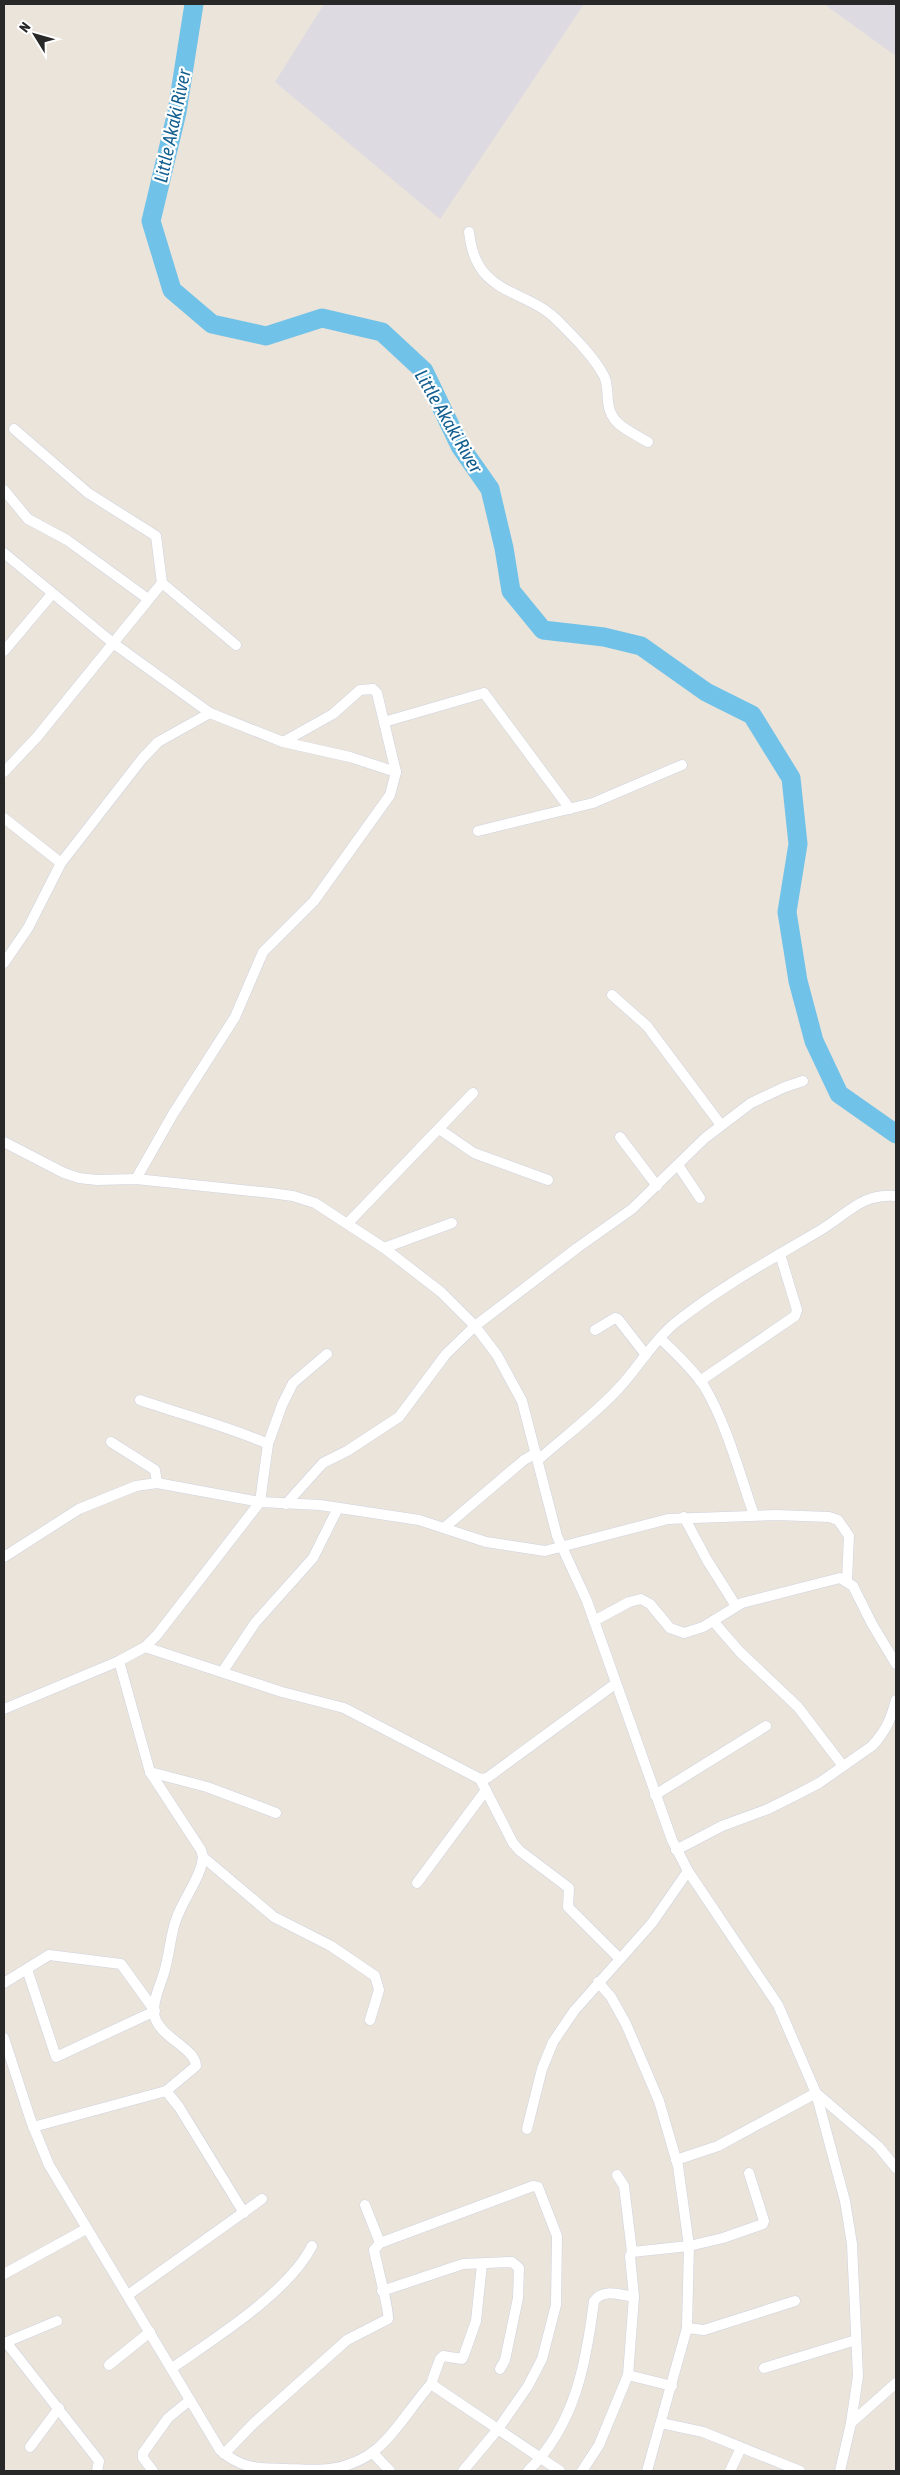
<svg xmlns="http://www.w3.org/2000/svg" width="900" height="2475" font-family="'Asap Condensed',sans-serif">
<rect width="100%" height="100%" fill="#eae4da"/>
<g fill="#dddae2">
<polygon points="324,4 584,4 440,219 275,82"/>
<polygon points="824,4 896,4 896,56"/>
</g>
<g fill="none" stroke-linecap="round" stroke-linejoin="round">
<polyline stroke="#71c2e8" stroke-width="19" points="194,4 177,112 151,221 172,290 212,324 266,336 322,318 382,332 424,371 460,446 490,489 504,548 511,591 543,630 604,637 641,646 706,692 752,715 791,778 798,844 787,912 798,981 814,1041 839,1094 896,1134"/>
<g stroke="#cfd2e0" stroke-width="11">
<g id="minor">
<path d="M 469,232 C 476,299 526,286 560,323 C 575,338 594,357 604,376 C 608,384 607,393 608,402 C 610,425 630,431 648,442"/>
<polyline points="14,429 88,493 156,536 162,583"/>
<polyline points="4,490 28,519 67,540 148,599"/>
<polyline points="4,553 113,643 210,713 158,742 142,759 61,863 28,928 4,963"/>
<polyline points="4,651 52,594"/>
<polyline points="210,713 283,742 350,757 396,772"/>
<polyline points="384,722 484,693 570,809"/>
<polyline points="4,772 37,737 162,583 236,645"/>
<polyline points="4,818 61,863"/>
<polyline points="478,831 593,803 682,765"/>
<polyline points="612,995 647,1026 721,1125"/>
<polyline points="439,1129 474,1153 548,1180"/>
<polyline points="620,1137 657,1186"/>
<polyline points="4,1142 64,1173 79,1178 97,1180 136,1179 271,1193 293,1196 315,1203 384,1248 441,1292 475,1326 497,1355 522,1401 557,1536 587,1601 672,1840 688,1871 778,2005 816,2093 845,2201 852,2244 858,2376 851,2423 840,2471"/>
<polyline points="678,1165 700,1198"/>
<polyline points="136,1179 173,1114 235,1017 263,952 314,901 390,795 396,772 377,693 373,689 360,690 333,714 283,742"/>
<polyline points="348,1223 473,1093"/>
<polyline points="384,1248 452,1223"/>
<polyline points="595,1330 615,1318 618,1319 646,1355"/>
<path d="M 660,1338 C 675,1353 692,1368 704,1386 C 726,1422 740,1475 754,1515"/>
<polyline points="700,1381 795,1316 797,1310 780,1254"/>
<path d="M 140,1400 C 183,1415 227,1426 268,1444"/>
<polyline points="111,1442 155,1470 157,1483"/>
<path d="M 538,1460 C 564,1437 594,1415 618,1389 C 638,1368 652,1342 675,1323 C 720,1287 770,1260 819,1231 C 848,1214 861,1193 896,1196"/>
<polyline points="286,1504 323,1463 347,1451 399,1417 446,1354 475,1326 577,1248 632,1209 705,1138 751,1103 785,1087 803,1081"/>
<polyline points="684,1517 707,1560 736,1606"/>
<polyline points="445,1527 524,1460 536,1453"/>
<polyline points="4,1557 79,1509 136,1486 157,1483 260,1502 320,1505 419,1520 486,1542 545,1551 668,1519 776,1515 829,1517 838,1520 849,1536 847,1581"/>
<polyline points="594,1621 629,1602 641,1599 650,1604 670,1628 684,1633 703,1627 742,1603 840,1578 853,1586 872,1624 896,1664"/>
<polyline points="713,1621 740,1652 798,1707 843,1766"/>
<polyline points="145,1647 282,1692 344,1708 480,1779 487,1778 615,1684"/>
<polyline points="223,1671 255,1623 313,1558 338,1508"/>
<polyline points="4,1709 119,1661 145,1647 157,1635 260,1502 268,1444 282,1405 293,1383 327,1354"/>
<polyline points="150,1772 207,1787 276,1813"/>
<polyline points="480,1779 513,1843 520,1851 569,1888 568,1907 619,1958"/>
<polyline points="655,1795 766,1726"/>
<path d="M 676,1850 L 722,1826 L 768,1809 L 800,1793 L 819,1783 L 872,1746 C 886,1731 891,1719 896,1700"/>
<polyline points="203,1857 274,1917 331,1946 375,1976 379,1990 370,2020"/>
<polyline points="417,1883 486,1790"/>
<polyline points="598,1982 611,1997 626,2024 659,2101 678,2166 689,2246 687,2328 647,2471"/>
<polyline points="4,1983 49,1955 121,1964 155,2011 56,2057 27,1969"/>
<path d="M 4,2038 L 31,2121 L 49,2165 L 220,2450 C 243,2470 259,2468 288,2469 C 302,2469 315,2471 330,2469 C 385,2461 398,2421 431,2384 L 560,2471"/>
<polyline points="166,2091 179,2107 244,2213"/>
<path d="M 33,2127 L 166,2091 L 196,2066 C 196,2048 156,2036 154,2013 C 153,1996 163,1981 166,1965 C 170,1949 171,1932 177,1917 C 184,1898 201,1877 203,1857 L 201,1850 L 150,1772 L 119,1661"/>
<polyline points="527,2129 542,2069 553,2042 574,2011 652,1923 688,1871"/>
<polyline points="676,2160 718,2146 816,2093 878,2146 896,2168"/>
<polyline points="617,2175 624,2186 632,2252"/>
<polyline points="365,2205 380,2243"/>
<polyline points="4,2274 86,2229"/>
<polyline points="382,2291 463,2264 512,2262 519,2268 518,2298 505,2360 500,2369"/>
<polyline points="128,2295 262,2199"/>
<polyline points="687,2328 704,2330 795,2301"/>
<polyline points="6,2342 99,2461 97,2471"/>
<polyline points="4,2343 57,2321"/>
<polyline points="109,2365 150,2332"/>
<path d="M 172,2368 C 215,2338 288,2293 312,2246"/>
<polyline points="764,2368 856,2340"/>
<polyline points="628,2375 672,2386"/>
<polyline points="431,2384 440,2359 443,2356 462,2359 464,2355 476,2321 482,2264"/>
<polyline points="661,2423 703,2432 800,2471"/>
<polyline points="851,2423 896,2383"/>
<polyline points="30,2447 59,2408"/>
<path d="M 224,2454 L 254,2423 L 347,2340 L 388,2319 C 390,2313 376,2261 374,2250 L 380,2243 L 533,2186 L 538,2187 L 557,2236 L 556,2305 L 542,2359 L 528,2386 L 498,2429 L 463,2471"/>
<polyline points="374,2454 390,2471"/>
<polyline points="153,2471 143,2458 143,2453 168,2418 190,2400"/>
<path d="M 528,2471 C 575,2425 586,2364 594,2301 C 603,2288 620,2295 634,2297 L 630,2256 L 632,2252 L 689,2246 L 723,2238 L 763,2224 L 764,2221 L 749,2173"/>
<polyline points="582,2471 599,2445 628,2375 634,2297"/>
<polyline points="730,2471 741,2448"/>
</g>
</g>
<use href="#minor" stroke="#fff" stroke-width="10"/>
</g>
<g text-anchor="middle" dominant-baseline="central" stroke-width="4.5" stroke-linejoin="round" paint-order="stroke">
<g font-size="19" font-style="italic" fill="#135f90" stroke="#fff">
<text transform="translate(172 126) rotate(-78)">Little Akaki River</text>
<text transform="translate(449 421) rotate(60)">Little Akaki River</text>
</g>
</g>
<rect width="900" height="2475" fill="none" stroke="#282828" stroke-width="10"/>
<g transform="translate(35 35) rotate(307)" stroke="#ffffff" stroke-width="4" paint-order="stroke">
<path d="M0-4L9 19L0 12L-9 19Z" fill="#282828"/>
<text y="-8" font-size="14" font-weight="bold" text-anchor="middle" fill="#282828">N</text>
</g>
</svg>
